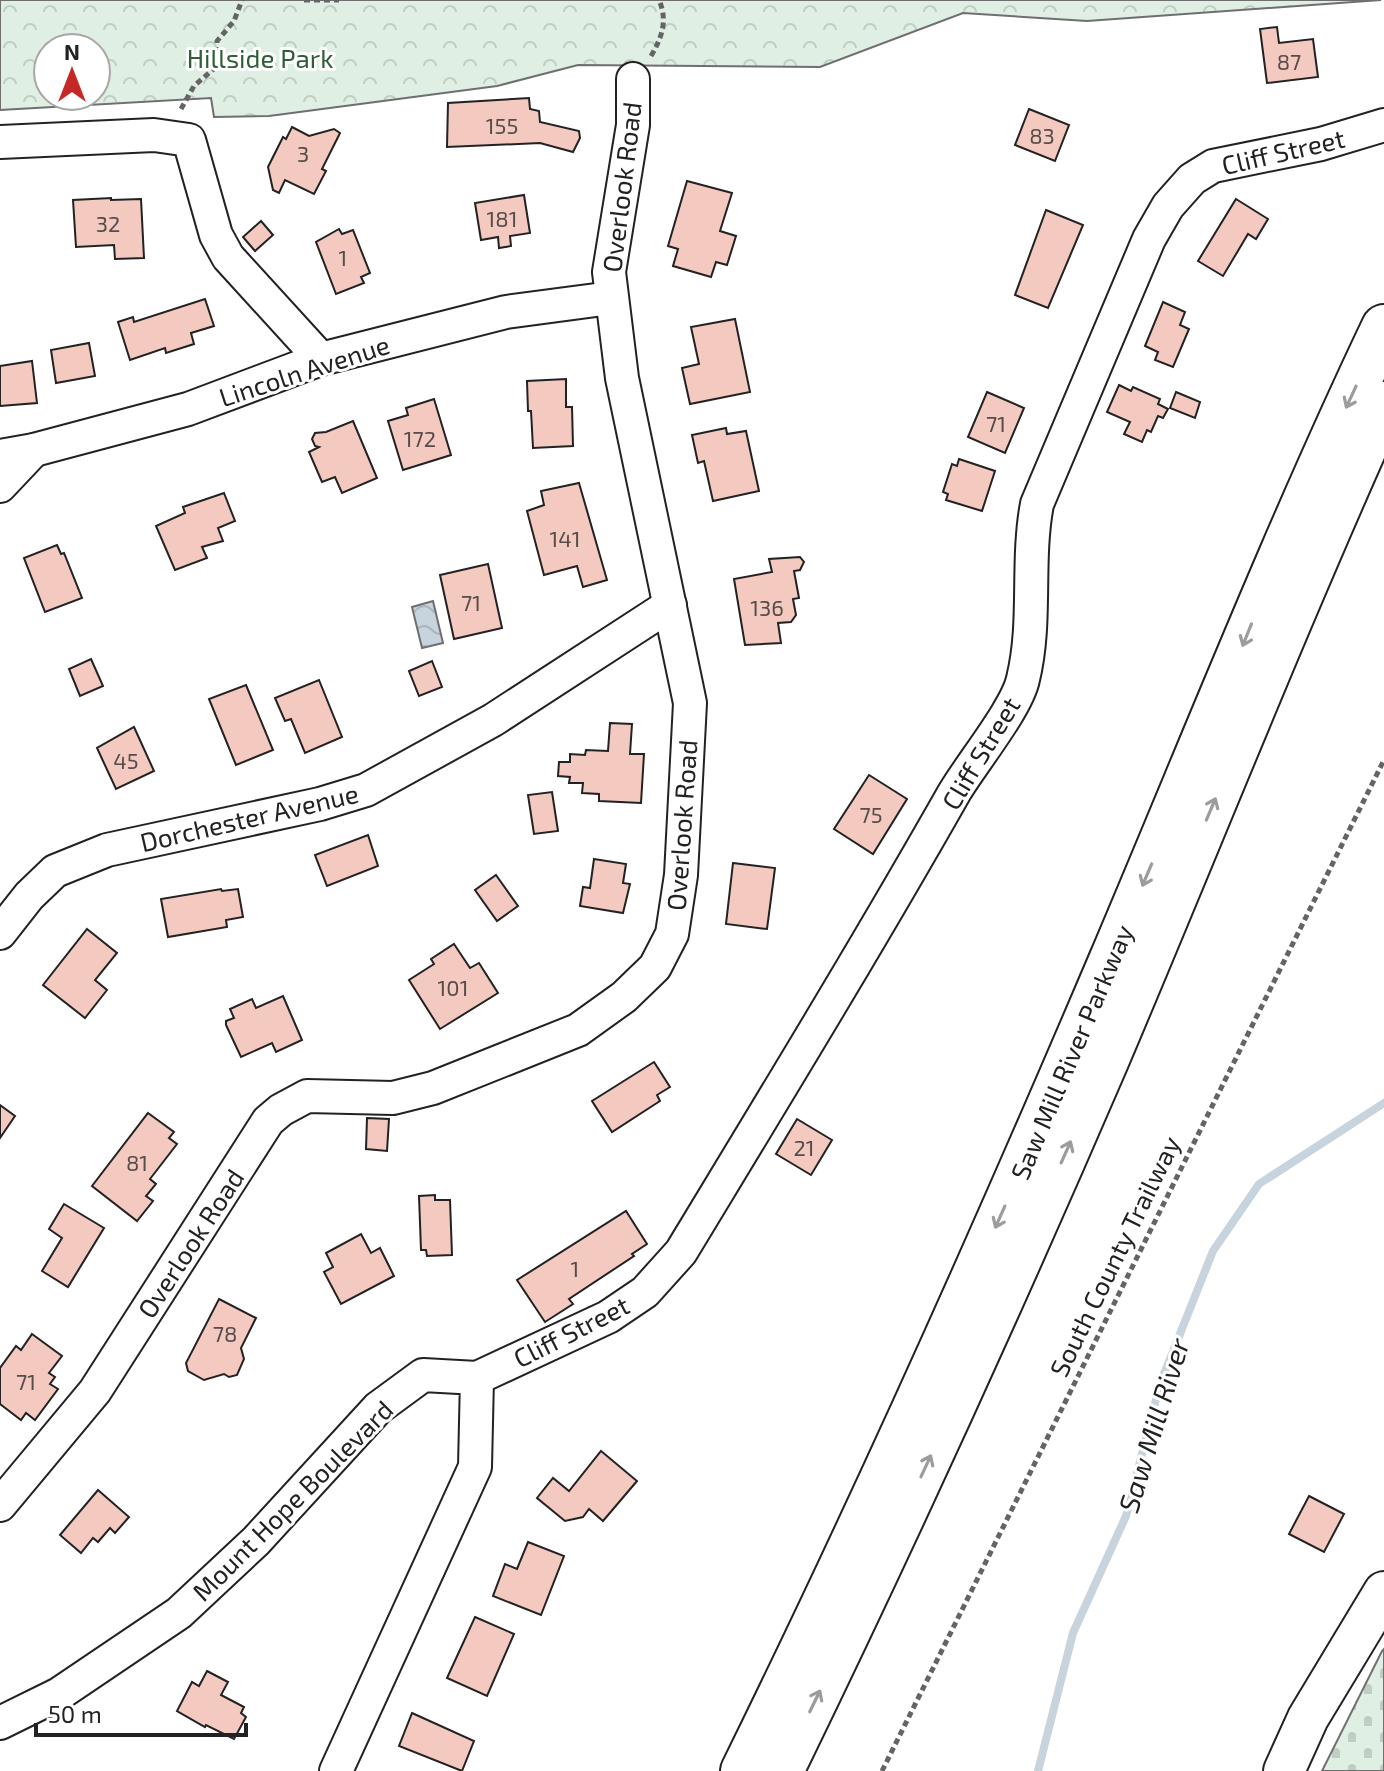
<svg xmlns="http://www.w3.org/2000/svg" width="1384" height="1771" font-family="'Exo 2',sans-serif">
<defs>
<pattern id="cemetery-stones" width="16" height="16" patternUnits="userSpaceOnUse" patternTransform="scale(2)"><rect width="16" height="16" fill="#e0efe3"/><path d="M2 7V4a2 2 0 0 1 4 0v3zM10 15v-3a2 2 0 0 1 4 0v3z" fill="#c0cdc2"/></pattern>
<pattern id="park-crowns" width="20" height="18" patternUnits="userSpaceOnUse" patternTransform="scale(2)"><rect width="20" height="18" fill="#e0efe3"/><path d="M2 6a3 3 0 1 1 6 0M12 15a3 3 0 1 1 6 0" fill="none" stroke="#c0cdc2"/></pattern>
<pattern id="water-waves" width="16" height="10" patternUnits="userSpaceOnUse" patternTransform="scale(2)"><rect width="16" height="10" fill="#c7d3dd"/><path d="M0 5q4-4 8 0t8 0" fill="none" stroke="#abb5bd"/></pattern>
</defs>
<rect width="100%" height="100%" fill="#fff"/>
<polygon fill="url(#cemetery-stones)" stroke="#6f6f6f" stroke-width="2" points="1384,1649 1384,1771 1322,1771 1382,1651"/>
<path fill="url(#park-crowns)" stroke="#6f6f6f" stroke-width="2" fill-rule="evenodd" d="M 0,0 L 1381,0 L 1087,21 L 963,13 L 820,67 L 578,65 L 497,86 L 269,116 L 214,117 L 211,98 L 0,110 ZM 48,48 L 96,48 L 96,96 L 48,96 Z"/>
<polygon fill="url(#water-waves)" stroke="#6f6f6f" stroke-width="2" points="433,601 443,643 422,648 412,607"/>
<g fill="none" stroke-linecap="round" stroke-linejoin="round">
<polyline stroke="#c7d3dd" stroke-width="8" points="1038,1771 1073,1633 1126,1516 1160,1384 1213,1251 1259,1184 1384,1103"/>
</g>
<g fill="#f3c9c0" stroke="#222" stroke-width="2">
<polygon points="1277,27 1279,43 1313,39 1318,77 1267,83 1260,29"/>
<polygon points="529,98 530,109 539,111 540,122 579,131 580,138 573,152 540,143 447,147 448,103"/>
<polygon points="1029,109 1069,125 1055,161 1015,145"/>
<polygon points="292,127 309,136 334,129 340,133 322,169 326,171 314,194 285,180 279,193 273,190 268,167 283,137 286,139"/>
<polygon points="687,181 732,193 720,231 736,236 727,265 716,262 711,277 673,266 678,249 668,246"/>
<polygon points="524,195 530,233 510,236 511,246 499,248 498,237 481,240 475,203"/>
<polygon points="111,198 111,200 141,199 144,258 115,259 114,245 76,247 73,200"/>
<polygon points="1236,199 1268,219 1256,239 1248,234 1223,276 1198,261"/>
<polygon points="1046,210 1083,225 1048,308 1015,295"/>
<polygon points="261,221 273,235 255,251 243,237"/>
<polygon points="339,229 342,234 353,230 370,273 361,277 364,283 336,294 316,242"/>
<polygon points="205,299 214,326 191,333 194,344 166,353 165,348 130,360 118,322 133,317 134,322"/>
<polygon points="1163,302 1185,312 1180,325 1189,329 1173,367 1155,360 1158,352 1145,346"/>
<polygon points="735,319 750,392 690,404 682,368 699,364 691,327"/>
<polygon points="89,343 95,376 56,383 51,350"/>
<polygon points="32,361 37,403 0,406 0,366"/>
<polygon points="566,379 566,407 572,407 573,446 533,448 531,411 528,411 527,381"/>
<polygon points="1119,385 1131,391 1133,387 1160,399 1158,404 1168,409 1163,418 1158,416 1151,432 1147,430 1142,442 1124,434 1130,422 1107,412"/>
<polygon points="987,392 1024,408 1005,453 968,437"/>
<polygon points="1176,392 1200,402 1195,418 1170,408"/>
<polygon points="434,399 451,455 403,470 388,421 408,415 406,408"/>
<polygon points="353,421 377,478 342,493 335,477 322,482 309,452 319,447 315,446 312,439 315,433 326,432"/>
<polygon points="726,428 727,434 746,431 759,491 713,501 704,461 698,463 692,435"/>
<polygon points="959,459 995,471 982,511 946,500 948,494 943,492 952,464 957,466"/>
<polygon points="579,483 607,580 583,587 577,566 544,575 527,511 544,505 541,491"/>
<polygon points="224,493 235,521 218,528 223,541 202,547 207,558 175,570 156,526 185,513 183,507"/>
<polygon points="57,545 61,554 64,553 82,598 45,612 24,558"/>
<polygon points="800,557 804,562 800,570 794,571 799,598 793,599 796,615 791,622 778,623 781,643 745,645 734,579 772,572 769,559"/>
<polygon points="488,564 502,628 454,639 440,575"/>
<polygon points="91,659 103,686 80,696 69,669"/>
<polygon points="432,661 442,687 419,696 409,671"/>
<polygon points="319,680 342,737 305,753 291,719 285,721 275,698"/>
<polygon points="246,685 273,750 236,765 209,699"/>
<polygon points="610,723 632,724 630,754 644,754 641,803 599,801 599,794 582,793 583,783 569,783 570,777 558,776 559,762 570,762 570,754 585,755 586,750 608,751"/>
<polygon points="134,727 154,771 116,789 97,748"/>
<polygon points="869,775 907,799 873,854 834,829"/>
<polygon points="552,792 558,831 534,834 528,795"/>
<polygon points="368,835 378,866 327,886 315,855"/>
<polygon points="594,859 626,864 623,883 630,884 623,913 580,906 583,887 590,888"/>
<polygon points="733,863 775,868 767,929 726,924"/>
<polygon points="496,875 518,906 497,921 475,890"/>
<polygon points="221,889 222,891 238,889 243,917 226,920 227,927 168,937 161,899"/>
<polygon points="87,929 117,953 95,980 107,990 85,1018 43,985"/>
<polygon points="454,944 470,968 479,963 498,993 440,1029 409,980 434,964 431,959"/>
<polygon points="283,996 302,1040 276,1052 272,1043 241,1057 226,1025 226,1021 234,1018 230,1009 252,999 256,1008"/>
<polygon points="654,1062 670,1087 657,1095 660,1101 612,1132 592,1101"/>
<polygon points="0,1105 15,1116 0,1138"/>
<polygon points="148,1113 174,1132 169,1138 177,1144 150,1179 156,1184 146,1196 153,1201 137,1221 92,1186"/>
<polygon points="367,1118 389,1119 387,1151 366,1149"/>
<polygon points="797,1119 832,1140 811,1175 776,1154"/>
<polygon points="435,1195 435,1200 450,1200 452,1255 427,1256 426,1250 421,1250 419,1196"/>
<polygon points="64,1204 104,1228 68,1287 42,1271 62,1238 49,1229"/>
<polygon points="626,1211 647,1244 632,1254 634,1256 569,1299 573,1304 545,1322 517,1280"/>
<polygon points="361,1234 371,1253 380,1248 394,1276 341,1304 324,1272 333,1267 326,1253"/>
<polygon points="219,1299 256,1318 241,1348 244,1359 237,1375 229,1377 224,1374 204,1380 188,1371 186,1363"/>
<polygon points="32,1334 62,1356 49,1373 55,1377 50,1384 58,1389 35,1420 26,1413 21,1420 0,1404 0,1368 16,1346 21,1350"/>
<polygon points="601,1451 637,1481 603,1521 589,1509 583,1517 565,1521 537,1498 553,1478 569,1491"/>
<polygon points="98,1490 129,1517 115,1533 110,1528 98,1542 93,1538 81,1553 60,1535"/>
<polygon points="1309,1496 1344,1514 1324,1552 1289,1534"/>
<polygon points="528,1542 564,1556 541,1615 493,1596 505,1564 517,1569"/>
<polygon points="475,1617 514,1634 487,1696 447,1678"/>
<polygon points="207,1671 228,1682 221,1695 244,1707 241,1713 246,1717 234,1739 206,1725 205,1727 177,1711 192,1682 199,1686"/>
<polygon points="412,1713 474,1741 462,1771 399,1746"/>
</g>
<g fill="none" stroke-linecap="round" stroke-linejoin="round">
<g stroke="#222" stroke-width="36">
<g id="minor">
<polyline points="0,142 154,135 189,140 216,235 228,257 321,359"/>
<polyline points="0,456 34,450 188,409 321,359 506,312 611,298"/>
<polyline points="0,486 34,450"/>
<polyline points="0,933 29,896 55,871 107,850 320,804 366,790 493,720 670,605"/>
<path d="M 477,1378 L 608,1317 L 645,1292 L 681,1252 C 773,1100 866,948 954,793 C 971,764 1017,708 1023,679 C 1037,622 1026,562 1037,504 L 1149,239 L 1168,206 L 1192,179 L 1213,166 L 1321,144 L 1384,125"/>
<polyline points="0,1505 95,1391 268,1121 281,1110 307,1096 393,1098 433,1088 578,1030 624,997 655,967 672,934 681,875 690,703 622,378 609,272 633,125 633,79"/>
<polyline points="0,1723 59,1694 179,1613 256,1541 378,1408 423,1375 477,1378 475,1467 336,1771"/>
</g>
</g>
<g stroke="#222" stroke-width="44">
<polyline id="major" points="1284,1771 1308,1718 1384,1592"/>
</g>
<g stroke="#222" stroke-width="48">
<g id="highway">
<path d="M 743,1771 C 874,1505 995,1234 1111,961 C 1201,749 1285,535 1384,327"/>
<path d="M 781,1771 C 895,1537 1003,1300 1106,1061 C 1199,842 1286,621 1384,404"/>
</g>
</g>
<g stroke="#646464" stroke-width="5" stroke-dasharray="6 4" stroke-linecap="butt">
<polyline points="304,0 339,0"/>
<path d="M 651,56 C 662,37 668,21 659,0"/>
<polyline points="181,109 194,86 217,66 217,41 234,21 242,0"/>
<polyline points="882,1771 1384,760"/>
</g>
<use href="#minor" stroke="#fff" stroke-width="32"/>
<use href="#major" stroke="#fff" stroke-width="40"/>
<use href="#highway" stroke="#fff" stroke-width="44"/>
</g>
<defs><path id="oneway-shaft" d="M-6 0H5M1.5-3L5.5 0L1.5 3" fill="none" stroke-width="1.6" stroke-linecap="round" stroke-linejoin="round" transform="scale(2)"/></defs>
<g stroke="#9c9c9c">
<use href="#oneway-shaft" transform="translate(1351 397) rotate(115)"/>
<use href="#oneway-shaft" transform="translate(1247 635) rotate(112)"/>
<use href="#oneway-shaft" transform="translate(1211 809) rotate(-67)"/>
<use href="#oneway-shaft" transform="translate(1147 875) rotate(113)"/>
<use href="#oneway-shaft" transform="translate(1066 1152) rotate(-66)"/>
<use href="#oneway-shaft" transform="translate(1000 1217) rotate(114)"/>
<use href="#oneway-shaft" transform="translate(926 1466) rotate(-65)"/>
<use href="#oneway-shaft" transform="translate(815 1701) rotate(-64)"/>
</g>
<g text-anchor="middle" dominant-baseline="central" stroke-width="6" stroke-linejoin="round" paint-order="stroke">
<g font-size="22" fill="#564c4a">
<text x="1289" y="61">87</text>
<text x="502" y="125">155</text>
<text x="1042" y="135">83</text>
<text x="303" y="153">3</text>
<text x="502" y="218">181</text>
<text x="108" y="223">32</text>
<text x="343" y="257">1</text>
<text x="996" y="423">71</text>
<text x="420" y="438">172</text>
<text x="565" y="538">141</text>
<text x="471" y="602">71</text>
<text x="767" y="607">136</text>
<text x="126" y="760">45</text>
<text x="871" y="814">75</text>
<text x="453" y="987">101</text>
<text x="804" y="1147">21</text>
<text x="137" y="1162">81</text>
<text x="575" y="1268">1</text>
<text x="225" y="1333">78</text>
<text x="26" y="1381">71</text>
</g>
<g font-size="26" fill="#2f5e38" stroke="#fff">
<text x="260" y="57">Hillside Park</text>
</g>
<g font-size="26" fill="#222" stroke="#fff">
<text transform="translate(1283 151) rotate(-13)">Cliff Street</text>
<text transform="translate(621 187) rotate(-83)">Overlook Road</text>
<text transform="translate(304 370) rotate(-18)">Lincoln Avenue</text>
<text transform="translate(980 753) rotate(-59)">Cliff Street</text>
<text transform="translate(249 817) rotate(-13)">Dorchester Avenue</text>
<text transform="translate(681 825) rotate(-86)">Overlook Road</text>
<text transform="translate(1071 1052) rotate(-67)">Saw Mill River Parkway</text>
<text transform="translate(190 1243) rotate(-57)">Overlook Road</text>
<text transform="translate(1114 1256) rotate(-64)">South County Trailway</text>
<text transform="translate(571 1331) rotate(-27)">Cliff Street</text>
<text transform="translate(292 1500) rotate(-45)">Mount Hope Boulevard</text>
</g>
<g font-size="28" font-style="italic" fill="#222" stroke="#fff">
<text transform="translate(1153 1425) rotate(-73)">Saw Mill River</text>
</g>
</g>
<g transform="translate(72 72)"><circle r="38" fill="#ffffff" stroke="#a7a7a7" stroke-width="2"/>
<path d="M0-6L14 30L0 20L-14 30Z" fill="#c62828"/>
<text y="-12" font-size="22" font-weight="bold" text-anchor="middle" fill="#222222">N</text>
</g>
<path d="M36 1723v12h210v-12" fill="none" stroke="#222222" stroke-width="4"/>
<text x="48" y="1723" font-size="24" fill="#222222" stroke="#ffffff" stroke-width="6" paint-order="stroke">50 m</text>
</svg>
